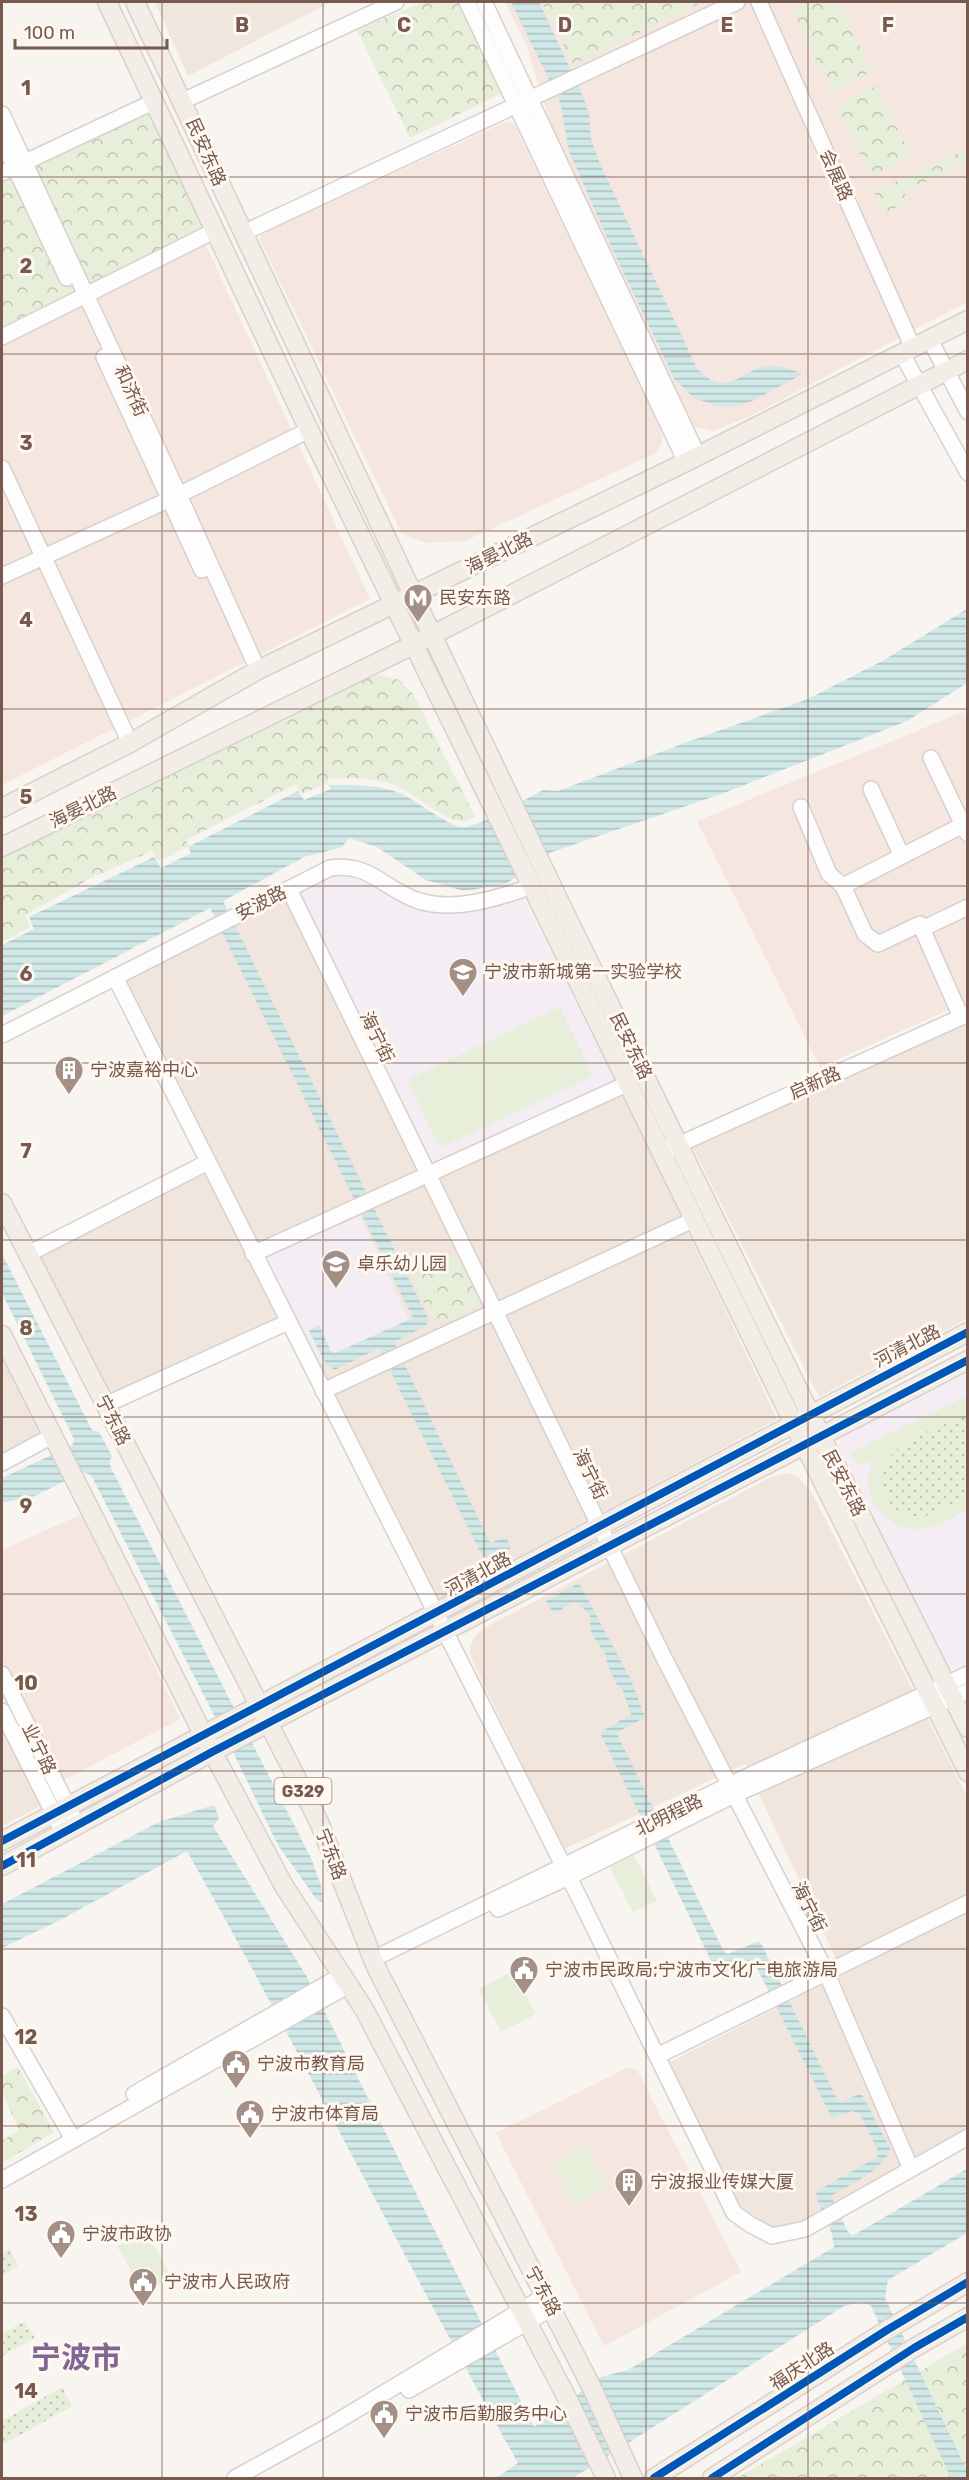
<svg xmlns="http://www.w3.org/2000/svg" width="969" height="2480" font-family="Rubik,'Noto Sans SC',sans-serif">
<defs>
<pattern id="grass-dots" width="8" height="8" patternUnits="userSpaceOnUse" patternTransform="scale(1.5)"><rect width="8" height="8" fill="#e7eeda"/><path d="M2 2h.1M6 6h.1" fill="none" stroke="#c0c4b3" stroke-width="1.8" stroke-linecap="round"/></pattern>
<pattern id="forest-crowns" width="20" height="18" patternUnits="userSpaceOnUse" patternTransform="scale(1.5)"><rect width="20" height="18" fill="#e7eeda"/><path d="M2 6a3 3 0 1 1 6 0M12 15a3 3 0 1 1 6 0" fill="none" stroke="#c0c4b3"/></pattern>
<pattern id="water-rules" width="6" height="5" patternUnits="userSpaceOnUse" patternTransform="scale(1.5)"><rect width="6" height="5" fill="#d0e8e8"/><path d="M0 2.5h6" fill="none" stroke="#aebfbe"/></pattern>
</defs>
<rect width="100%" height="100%" fill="#f8f4ef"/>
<g fill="#f0e6dd">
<polygon points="155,2 331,2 188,76"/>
<polygon points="299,890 433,1162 617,1082 777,1419 434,1602 315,1367 360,1216 262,1258 123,977"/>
<polygon points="967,1021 967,1319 819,1397 692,1146"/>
<polygon points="206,1169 280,1319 107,1399 35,1256"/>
<polygon points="2,1348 45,1432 2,1455"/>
<polygon points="789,1473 797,1476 812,1493 967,1796 967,2130 806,2221 774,2230 763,2225 736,2204 666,2064 843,1974 745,1764 564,1849 473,1662 469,1648 475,1636 486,1627 771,1477"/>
<polygon points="2,1724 43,1805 2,1826"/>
</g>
<g fill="#f5e6e0">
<polygon points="505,2 967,2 967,302 750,416 713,431 694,426 589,212 552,129 527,47"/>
<polygon points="508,121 514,124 661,429 662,443 656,453 465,541 426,543 402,534 260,240 262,233"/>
<polygon points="203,239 370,599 2,785 2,340"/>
<polygon points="963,712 968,720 967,1002 820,1067 697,821"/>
<polygon points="82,1514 180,1719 62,1781 2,1660 2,1550"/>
<polygon points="627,2068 637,2070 741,2272 604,2346 496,2133"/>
</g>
<g fill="#f4edf4">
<polygon points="330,877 352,878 376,887 399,901 442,912 488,909 522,896 617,1082 433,1163 299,890"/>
<polygon points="360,1216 409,1319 315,1367 262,1258"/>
<polygon points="967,1368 967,1668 958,1670 946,1666 841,1458 839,1445 846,1429"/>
</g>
<g fill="url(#grass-dots)">
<path d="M 967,1414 L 967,1496 C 952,1503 934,1517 917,1517 C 888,1517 872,1481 888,1459 C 902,1438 944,1425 967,1414 Z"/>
<polygon points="9,2249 18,2266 2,2276 2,2254"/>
<polygon points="25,2321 35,2338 2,2356 2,2334"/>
<polygon points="62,2387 72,2406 4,2444 2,2439 2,2421"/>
</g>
<g fill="url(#forest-crowns)">
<polygon points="424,2 458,2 502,93 410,138 357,30"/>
<polygon points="542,2 703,2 573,65"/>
<polygon points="816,2 839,2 872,72 831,91 793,12"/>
<polygon points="877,86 911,157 871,176 837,105"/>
<polygon points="150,113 203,228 2,327 2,183"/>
<polygon points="967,149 967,163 904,192 908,202 884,213 874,191"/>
<path d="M 378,674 L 399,680 L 414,695 L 475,817 C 471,818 466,821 462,821 C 444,821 412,791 392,784 C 371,777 350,778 328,779 L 329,782 L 302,794 L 296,784 L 186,840 L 189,846 L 158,861 L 152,851 L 91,878 L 25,915 L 30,927 L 2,942 L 2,855 L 345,688 Z"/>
<polygon points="455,1254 481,1304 447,1322 431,1316 410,1276"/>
<polygon points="18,2067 54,2132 2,2163 2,2141 19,2130 2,2093 2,2076"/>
<polygon points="967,2344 967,2478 737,2478 956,2350"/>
</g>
<g fill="#e7eeda">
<polygon points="560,1007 593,1076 440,1148 407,1080"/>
<path d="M 967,1396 L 967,1414 C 944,1425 902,1438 888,1459 C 872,1481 888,1517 917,1517 C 934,1517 952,1503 967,1496 L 967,1510 C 952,1518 937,1528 919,1529 C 894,1531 869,1507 868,1483 C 867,1474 870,1467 873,1460 L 857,1466 L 850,1453 Z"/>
<polygon points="634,1855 657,1901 633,1912 610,1867"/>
<polygon points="513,1971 536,2014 501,2032 479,1989"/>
<polygon points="585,2145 608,2188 573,2206 551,2162"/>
<polygon points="145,2230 172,2278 144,2293 117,2246"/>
</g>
<g fill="url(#water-rules)">
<path d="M 511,2 L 539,2 L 584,99 L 589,114 L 591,139 L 600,164 L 697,368 C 730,404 741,364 775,366 C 784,366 794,371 803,374 L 752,401 L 732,407 L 718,406 L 694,398 L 675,380 L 609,242 L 569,151 L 560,102 Z"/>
<path d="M 967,609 L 967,683 L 907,721 L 724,793 L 552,852 L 506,884 L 464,891 L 426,880 L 377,847 L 349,838 L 342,847 L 304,857 L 223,901 L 429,1320 L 425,1326 L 394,1342 L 490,1543 L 506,1537 L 511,1548 L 502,1552 L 500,1549 L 486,1556 L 481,1554 L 379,1348 L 335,1370 L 326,1364 L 309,1331 L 319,1325 L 331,1351 L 335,1353 L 413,1318 L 210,908 L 2,1016 L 2,945 L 34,929 L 29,917 L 154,857 L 161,868 L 191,853 L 188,847 L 298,791 L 304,800 L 331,789 L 329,785 C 351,785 372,784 394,791 C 414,797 447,827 463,827 C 478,827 528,798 543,790 L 558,791 L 690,741 L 808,699 L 884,660 Z"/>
<polygon points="2,1254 92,1430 99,1432 112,1456 109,1462 111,1468 311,1858 321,1886 323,1902 317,1900 278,1845 236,1758 91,1475 83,1472 35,1496 2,1503 2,1478 69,1447 73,1444 74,1439 2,1293"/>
<path d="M 579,1583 L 631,1680 L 644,1714 L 644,1718 L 618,1732 L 617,1734 L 724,1952 L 728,1954 L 759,1941 L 762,1945 L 837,2099 L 841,2102 L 859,2094 L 862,2095 L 890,2148 C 887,2168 848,2186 831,2196 L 848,2232 L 852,2236 L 967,2169 L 967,2233 L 888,2280 L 885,2298 L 967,2471 L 967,2478 L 951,2478 L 871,2306 L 861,2302 L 844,2306 L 573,2478 L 496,2478 L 518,2463 C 405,2261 301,2053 187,1851 L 62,1919 L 2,1948 L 2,1904 L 159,1822 L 214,1805 L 219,1818 L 213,1826 L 307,1977 L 534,2427 L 601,2377 L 628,2370 L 834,2247 L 832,2234 L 816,2197 L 817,2191 L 877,2157 L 879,2153 L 860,2114 L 852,2111 L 832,2118 L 754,1962 L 751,1960 L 720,1975 L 717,1973 L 601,1735 L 601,1732 L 631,1714 L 622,1688 L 617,1685 L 607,1664 L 606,1655 L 591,1633 L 590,1615 L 578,1603 L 573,1602 L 554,1614 L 546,1601 Z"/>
</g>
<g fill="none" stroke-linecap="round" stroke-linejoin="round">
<g stroke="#d7d1cd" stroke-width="18">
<g id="minor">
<polyline points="467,2 686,462"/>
<polyline points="484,2 698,456"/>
<polyline points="759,2 913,348"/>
<polyline points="183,101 396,2"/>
<polyline points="2,114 179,495 258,670"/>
<polyline points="2,140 67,278"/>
<polyline points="2,173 153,102"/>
<polyline points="243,233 737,2"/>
<polyline points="2,337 214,231"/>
<polyline points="930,340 968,412"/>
<polyline points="902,354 968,473"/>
<polyline points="104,357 202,570"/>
<polyline points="2,468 130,743"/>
<polyline points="2,576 179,495 309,430"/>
<polyline points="931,758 963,825"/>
<polyline points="871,789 902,856"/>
<polyline points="801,807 829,874 843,886"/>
<polyline points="289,889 663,1656 826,1972 911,2169"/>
<polyline points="922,929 968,907"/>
<polyline points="115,977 569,1877 734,2213 751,2225 772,2236 805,2229 968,2137"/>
<polyline points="961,1017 920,924 878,944 865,934 843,886 963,825 968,834"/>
<path d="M 2,1035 L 330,868 C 370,862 385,890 419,901 C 456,912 498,898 533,886"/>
<polyline points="669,1149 968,1014"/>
<polyline points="28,1254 208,1162"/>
<polyline points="253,1254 629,1083"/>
<polyline points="323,1391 695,1219"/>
<polyline points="105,1405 288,1322"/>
<polyline points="2,1463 52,1436"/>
<polyline points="2,1674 77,1825"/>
<polyline points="2,1711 63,1832"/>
<polyline points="498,1909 569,1877 734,1795 968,1691"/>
<polyline points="373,1959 729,1785 968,1674"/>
<polyline points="2,2016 73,2139"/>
<polyline points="657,2056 968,1903"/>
<polyline points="134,2094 342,1975"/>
<polyline points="2,2180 349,1985"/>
<polyline points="409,2390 552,2308"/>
<polyline points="235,2478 331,2425 545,2296"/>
</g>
</g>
<g stroke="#d9d0cc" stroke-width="21">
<g id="major">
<polyline points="107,2 309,430 794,1424 968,1772"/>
<polyline points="135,2 432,635 560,903 821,1436 968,1728"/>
<polyline points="2,808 130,743 258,670 686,462 968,320"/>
<polyline points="2,847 415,644 968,360"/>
<polyline points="2,1203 319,1822 376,1967 591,2386 633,2478"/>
<polyline points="2,1335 204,1736 284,1886 364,2009 569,2402 606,2478"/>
<polyline points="2,1841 968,1332"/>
<polyline points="2,1866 212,1752 968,1360"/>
<polyline points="654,2478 887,2330 968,2282"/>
<polyline points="712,2478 914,2348 968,2317"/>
</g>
</g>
<use href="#minor" stroke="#fefdfd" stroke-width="15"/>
<use href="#major" stroke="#f2ede7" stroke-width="18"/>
<g stroke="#fef8f1" stroke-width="11">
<g id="cycleway">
<polyline points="2,1841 968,1332"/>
<polyline points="2,1866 212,1752 968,1360"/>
<polyline points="654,2478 887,2330 968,2282"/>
<polyline points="712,2478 914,2348 968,2317"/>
</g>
</g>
<use href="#cycleway" stroke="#0057b8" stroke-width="8"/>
</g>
<path fill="none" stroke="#77594e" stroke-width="1.5" stroke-opacity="0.55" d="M 162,2 L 162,2478M 323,2 L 323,2478M 484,2 L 484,2478M 646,2 L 646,2478M 808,2 L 808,2478M 2,177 L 968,177M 2,354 L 968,354M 2,531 L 968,531M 2,709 L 968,709M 2,886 L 968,886M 2,1063 L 968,1063M 2,1240 L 968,1240M 2,1417 L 968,1417M 2,1594 L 968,1594M 2,1771 L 968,1771M 2,1949 L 968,1949M 2,2126 L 968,2126M 2,2303 L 968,2303"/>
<defs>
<g id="metro-pin" transform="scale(1.5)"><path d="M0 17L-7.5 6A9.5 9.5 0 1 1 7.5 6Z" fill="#a48f86" stroke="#fef8f1"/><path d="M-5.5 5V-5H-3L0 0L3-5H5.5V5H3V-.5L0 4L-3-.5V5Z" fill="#fff"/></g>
<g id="school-pin" transform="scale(1.5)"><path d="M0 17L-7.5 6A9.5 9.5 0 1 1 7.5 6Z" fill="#a48f86" stroke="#fef8f1"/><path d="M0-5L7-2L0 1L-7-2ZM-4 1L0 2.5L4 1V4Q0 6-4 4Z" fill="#fff"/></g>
<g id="building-pin" transform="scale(1.5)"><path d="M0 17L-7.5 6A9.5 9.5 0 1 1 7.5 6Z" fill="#a48f86" stroke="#fef8f1"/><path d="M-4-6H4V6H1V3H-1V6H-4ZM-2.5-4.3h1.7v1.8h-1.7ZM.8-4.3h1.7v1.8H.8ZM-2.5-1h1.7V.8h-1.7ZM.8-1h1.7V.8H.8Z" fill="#fff"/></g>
<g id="civic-pin" transform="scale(1.5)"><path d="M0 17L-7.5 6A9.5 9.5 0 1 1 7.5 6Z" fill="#a48f86" stroke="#fef8f1"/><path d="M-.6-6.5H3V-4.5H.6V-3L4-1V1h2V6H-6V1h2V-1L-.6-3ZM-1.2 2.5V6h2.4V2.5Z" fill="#fff"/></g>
</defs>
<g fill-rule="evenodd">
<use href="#metro-pin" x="418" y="598"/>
<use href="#school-pin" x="463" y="972"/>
<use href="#building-pin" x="69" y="1070"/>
<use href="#school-pin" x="336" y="1264"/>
<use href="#civic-pin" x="524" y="1970"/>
<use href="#civic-pin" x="236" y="2064"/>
<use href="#civic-pin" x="250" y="2114"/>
<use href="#building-pin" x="629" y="2182"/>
<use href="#civic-pin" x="61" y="2234"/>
<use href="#civic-pin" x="143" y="2282"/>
<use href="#civic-pin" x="384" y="2414"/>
</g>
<g text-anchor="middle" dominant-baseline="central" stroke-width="6" stroke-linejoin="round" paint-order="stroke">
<rect fill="#fef8f1" stroke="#a0897f" stroke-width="1.5" x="274.5" y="1778" width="57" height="26" rx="4.5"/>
<g font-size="16" font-weight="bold" fill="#77594e">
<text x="303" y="1791">G329</text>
</g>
<g font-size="18" fill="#77594e" stroke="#fef8f1">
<text transform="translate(206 152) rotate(66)">民安东路</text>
<text transform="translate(836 175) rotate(66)">会展路</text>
<text transform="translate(131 391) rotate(65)">和济街</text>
<text transform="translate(499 553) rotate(-26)">海晏北路</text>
<text transform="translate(83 807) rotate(-26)">海晏北路</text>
<text transform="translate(261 903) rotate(-27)">安波路</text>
<text transform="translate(377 1037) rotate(64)">海宁街</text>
<text transform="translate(631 1046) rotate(64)">民安东路</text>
<text transform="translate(815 1083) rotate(-24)">启新路</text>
<text transform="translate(907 1346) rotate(-27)">河清北路</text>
<text transform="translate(113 1420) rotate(63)">宁东路</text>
<text transform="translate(590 1474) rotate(64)">海宁街</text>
<text transform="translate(844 1483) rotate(63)">民安东路</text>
<text transform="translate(478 1574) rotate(-28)">河清北路</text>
<text transform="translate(39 1749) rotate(64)">业宁路</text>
<text transform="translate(669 1815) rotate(-26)">北明程路</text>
<text transform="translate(331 1854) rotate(69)">宁东路</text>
<text transform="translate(809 1907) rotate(63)">海宁街</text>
<text transform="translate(543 2291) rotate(62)">宁东路</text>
<text transform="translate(802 2366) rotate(-33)">福庆北路</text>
</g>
<g font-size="18" fill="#77594e" stroke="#fef8f1" text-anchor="start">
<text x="439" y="598">民安东路</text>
<text x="484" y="972">宁波市新城第一实验学校</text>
<text x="90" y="1070">宁波嘉裕中心</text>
<text x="357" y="1264">卓乐幼儿园</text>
<text x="545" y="1970">宁波市民政局;宁波市文化广电旅游局</text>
<text x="257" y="2064">宁波市教育局</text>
<text x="271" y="2114">宁波市体育局</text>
<text x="650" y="2182">宁波报业传媒大厦</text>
<text x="82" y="2234">宁波市政协</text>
<text x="164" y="2282">宁波市人民政府</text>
<text x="405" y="2414">宁波市后勤服务中心</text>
</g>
<g font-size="30" font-weight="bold" fill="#806692" stroke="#fef8f1">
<text x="76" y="2358">宁波市</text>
</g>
</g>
<g font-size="20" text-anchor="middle" font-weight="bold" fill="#77594e" stroke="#fef8f1" stroke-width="6" stroke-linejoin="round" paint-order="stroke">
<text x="242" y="32">B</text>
<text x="404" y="32">C</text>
<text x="565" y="32">D</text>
<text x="727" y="32">E</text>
<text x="888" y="32">F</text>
<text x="26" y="95">1</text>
<text x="26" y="273">2</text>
<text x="26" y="450">3</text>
<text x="26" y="627">4</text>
<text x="26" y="804">5</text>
<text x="26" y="981">6</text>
<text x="26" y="1158">7</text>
<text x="26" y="1335">8</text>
<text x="26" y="1513">9</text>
<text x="26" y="1690">10</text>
<text x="26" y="1867">11</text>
<text x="26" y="2044">12</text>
<text x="26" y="2221">13</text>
<text x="26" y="2398">14</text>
</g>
<rect width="969" height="2480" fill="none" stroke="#77594e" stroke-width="6"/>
<path d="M15 39v9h152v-9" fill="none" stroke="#77594e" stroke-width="3"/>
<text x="24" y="39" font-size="18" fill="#77594e" stroke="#fef8f1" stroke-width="4.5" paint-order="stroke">100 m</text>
</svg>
